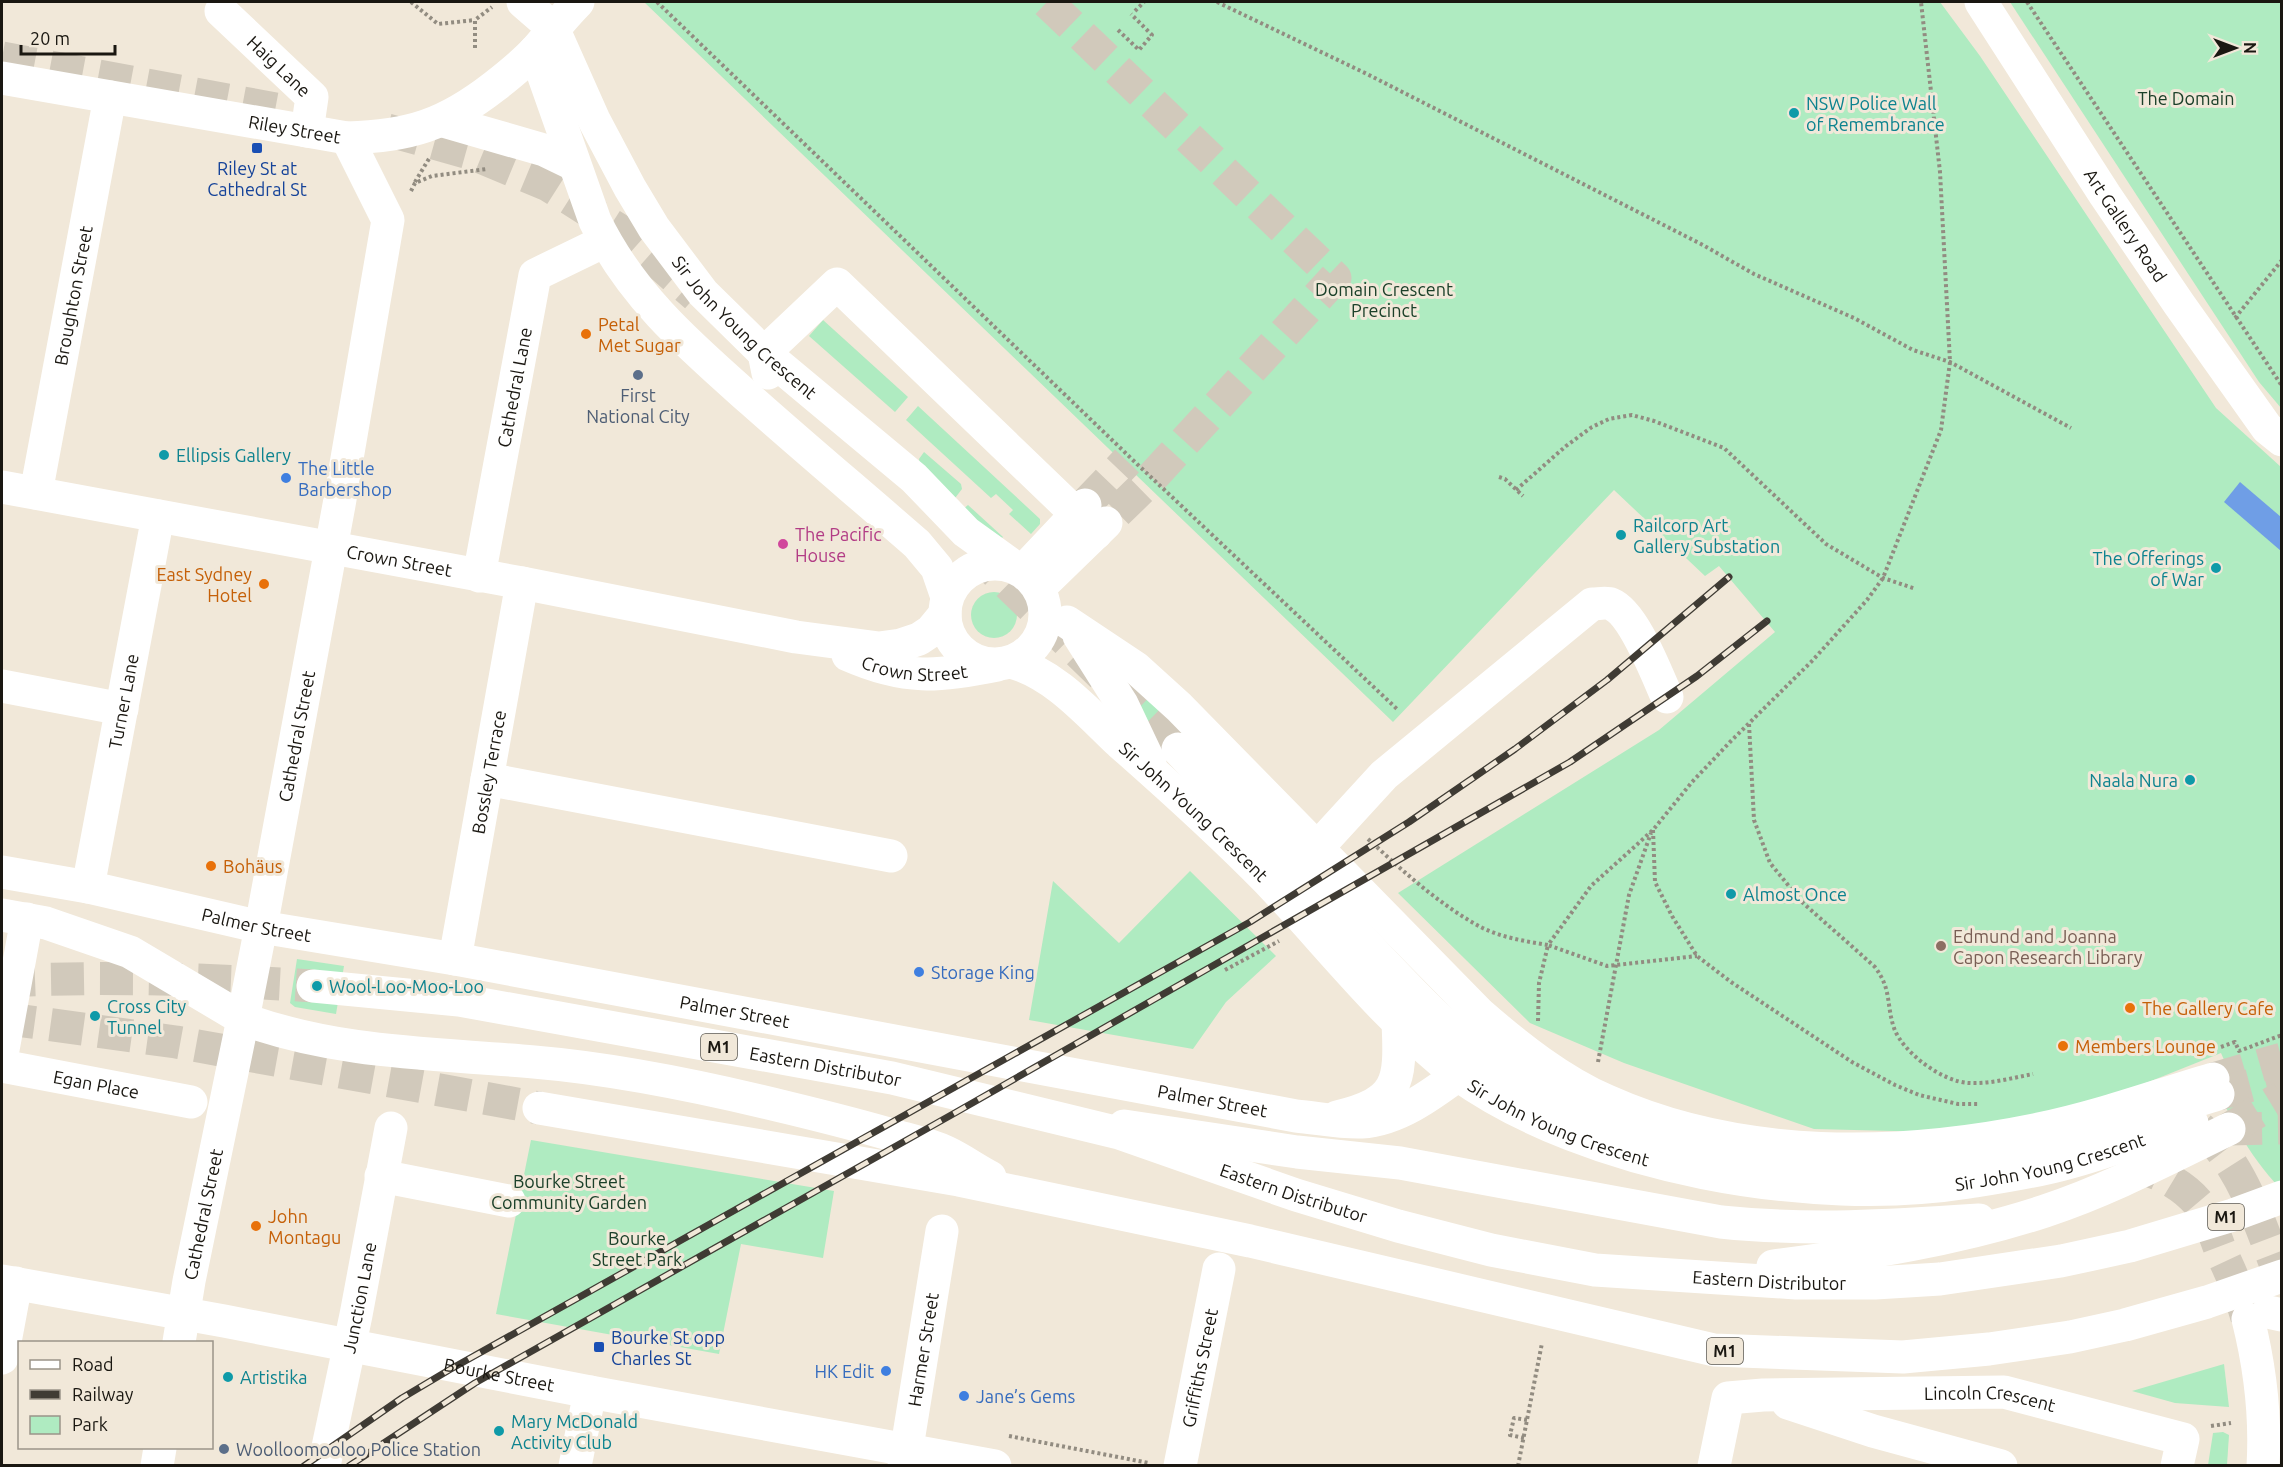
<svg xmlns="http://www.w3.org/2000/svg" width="2283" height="1467" font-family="Ubuntu,sans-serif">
<rect width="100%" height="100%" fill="#f1e8d9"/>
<g fill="#afebc1">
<path d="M 644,2 L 1940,2 L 1980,56 L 2216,408 L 2281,467 L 2281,1189 C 2247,1154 2227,1114 2210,1069 L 2225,1062 L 2221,1053 L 2081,1109 L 1934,1132 L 1814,1129 L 1624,1063 L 1530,1023 L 1398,893 L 1659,730 L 1775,632 L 1719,566 L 1705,576 L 1614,490 L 1393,722 Z"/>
<polygon points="2010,2 2281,2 2281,408 2259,382"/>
<polygon points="823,320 908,397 895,412 809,336"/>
<polygon points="918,406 1040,519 1040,524 1031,534 1009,514 1013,510 996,494 991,498 906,420"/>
<polygon points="924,452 961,484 962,489 952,502 920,465 919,459"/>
<polygon points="968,505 1003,537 1002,538 961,511"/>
<circle cx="994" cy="615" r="23"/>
<polygon points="1147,690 1190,737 1167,759 1130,706"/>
<polygon points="1190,871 1276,956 1226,1002 1193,1049 1029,1020 1053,881 1119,943"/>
<polygon points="297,959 344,966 336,1014 295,1007 290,1003"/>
<polygon points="531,1140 834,1191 823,1258 741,1244 719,1354 496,1314"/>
<polygon points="2224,1364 2229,1407 2175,1403 2132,1391"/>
<polygon points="2223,1432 2229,1435 2227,1465 2208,1465 2213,1433"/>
</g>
<polygon fill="#6f9ee6" points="2240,482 2281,517 2281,551 2224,502"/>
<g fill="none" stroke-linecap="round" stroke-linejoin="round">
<g stroke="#d1c9bb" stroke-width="33" stroke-dasharray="33 16" stroke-linecap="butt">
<polyline points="1047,2 1335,278 1146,484 1106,523"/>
<polyline points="1085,505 1127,461"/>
<polyline points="2213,1079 2282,1059"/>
<polyline points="2229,1129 2282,1128"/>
</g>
<g stroke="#d1c9bb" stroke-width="33" stroke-dasharray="33 16" stroke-linecap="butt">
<path d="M 2200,1128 C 2245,1166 2260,1228 2282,1280"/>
<path d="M 2127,1164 C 2156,1170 2188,1186 2204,1211 C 2212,1224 2216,1240 2222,1254 C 2232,1275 2241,1296 2247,1318"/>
</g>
<g stroke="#d1c9bb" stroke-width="33" stroke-dasharray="33 16" stroke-linecap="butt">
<polyline points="2,58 286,111"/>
<polyline points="387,130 473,154 548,185 627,235 696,296"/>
<polyline points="973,550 1178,749"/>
<path d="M 2,981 C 106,976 209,979 313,986"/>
<polyline points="2,1018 176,1042 539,1108"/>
<polyline points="2218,1094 2282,1077"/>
<polyline points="2229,1129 2282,1097"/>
</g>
<g stroke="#928c81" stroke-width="4" stroke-dasharray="3 3" stroke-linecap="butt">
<polyline points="411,2 438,24 475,20"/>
<polyline points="657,2 1137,464 1397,709"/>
<polyline points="1217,2 1367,74 1701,244 1754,274 1854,318 1913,350 1950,362 2071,428"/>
<polyline points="2027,2 2282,386"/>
<polyline points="1135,11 1144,2"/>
<polyline points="1118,30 1139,50 1152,35 1131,14"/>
<polyline points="475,48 475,20 492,7"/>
<polyline points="415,182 430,157"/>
<polyline points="411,191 415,183 432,176 487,169"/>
<polyline points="2235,318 2282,260"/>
<polyline points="1499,477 1505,479 1523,496"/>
<polyline points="1516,490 1566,446 1592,427 1609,419 1632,415 1654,421 1724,448 1826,544 1883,578 1916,589"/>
<path d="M 1749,724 L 1754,820 L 1770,863 L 1802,902 L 1875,967 C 1892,990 1886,1004 1894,1028 C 1903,1053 1943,1082 1969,1083 C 1991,1084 2012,1078 2033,1074"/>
<polyline points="1653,830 1655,882 1672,916 1697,956 1731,982 1852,1062 1895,1085 1919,1095 1958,1104 1979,1104"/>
<path d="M 1368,839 C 1402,870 1436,902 1477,925 C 1498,937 1524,941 1548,945 L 1591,886 L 1653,830 L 1692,782 L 1730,742 L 1813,660 L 1867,600 L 1883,578 L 1941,430 L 1950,362 L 1940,172 L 1921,2"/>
<polyline points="1225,970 1279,941"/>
<polyline points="1538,1021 1539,983 1548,945 1607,966 1697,956"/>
<polyline points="2221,1047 2235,1042 2239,1051 2282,1035"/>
<polyline points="1598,1062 1629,895 1651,833"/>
<polyline points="2211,1426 2231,1423"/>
<polyline points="1009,1436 1149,1463"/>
<polyline points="1524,1438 1510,1435 1514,1418 1527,1420"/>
<polyline points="1518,1466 1542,1343"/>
</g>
<g stroke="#fff" stroke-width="33">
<path id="s1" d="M 523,2 L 553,28 L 594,120 L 630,188 L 654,228 L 703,293 L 764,353 L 914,478 L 966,532 L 1013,566"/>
<path id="s2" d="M 1981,2 L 2105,195 L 2179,304 L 2267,428 L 2282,440"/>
<path id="s3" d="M 221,11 L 312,97 L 307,131"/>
<path d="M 535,51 L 595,221 C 632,297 690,346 752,401 C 806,449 862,496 917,544 L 937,568 L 947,597"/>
<path id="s4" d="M 2,78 L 347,138 C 410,136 445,125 495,86 C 509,75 524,63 536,50 C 550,34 563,17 578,2"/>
<polyline points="443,121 544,150 573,164"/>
<polyline points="768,373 764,353 837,284 1096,533"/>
<path id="s5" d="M 2,487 L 522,583 L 796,637 L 879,648 L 901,645 L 919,639 L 931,631 L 945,614"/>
<path id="s6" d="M 36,493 L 110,97"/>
<circle cx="995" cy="614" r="50"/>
<polyline points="1023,571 1085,505"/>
<path id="s7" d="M 479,576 L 535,275 L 605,241"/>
<polyline points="1039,588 1106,523"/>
<path d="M 1067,622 L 1136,668 L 1179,707 L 1480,1014 C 1518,1047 1561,1081 1607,1101 C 1741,1161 1898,1158 2039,1129 C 2098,1117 2155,1096 2213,1079"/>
<polyline points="1079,636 1122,704 1150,763"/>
<path id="s8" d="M 848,655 C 905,680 938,677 997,665"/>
<path id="s9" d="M 1011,662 C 1055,674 1088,713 1120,743 C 1170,787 1220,832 1267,880 C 1330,946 1385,1019 1458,1075"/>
<polyline points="2,686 122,709"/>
<polyline points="487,779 891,856"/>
<path d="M 1318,847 L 1384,775 L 1592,604 C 1598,604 1606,602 1611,604 C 1634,613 1657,675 1667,697"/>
<path id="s10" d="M 88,887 L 158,516"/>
<path id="s11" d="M 261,927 L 339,505 L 388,220 L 347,138"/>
<path id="s12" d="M 455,959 L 522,583"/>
<polyline points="2,1055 27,919"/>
<path id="s13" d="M 2,1066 L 191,1102"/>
<path d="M 1337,1117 C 1399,1102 1401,1083 1398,1023"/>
<path d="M 1124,1126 L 1297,1152 L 1400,1163 L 1721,1222 C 1807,1231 1892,1226 1979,1220"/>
<polyline points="381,1176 509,1201"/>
<path id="s14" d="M 2,1281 L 224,1321 L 590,1392 L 995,1466"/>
<path id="s15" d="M 179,1342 L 189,1281 L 243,1019"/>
<polyline points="2,1358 16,1283"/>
<polyline points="1788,1403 1873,1431 2001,1466"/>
<polyline points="157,1466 160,1448"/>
<path id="s16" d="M 324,1466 L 356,1315 L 391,1128"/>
<polyline points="575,1466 590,1392"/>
<path id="s17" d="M 904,1466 L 942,1231"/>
<path id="s18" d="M 1180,1466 L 1219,1269"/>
<path id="s19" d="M 1714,1466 L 1728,1398 L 1763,1395 L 2004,1392 L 2183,1439 L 2177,1466"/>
</g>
<g stroke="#fff" stroke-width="33">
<path id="s20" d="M 2,872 L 88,887 L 261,927 L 455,959 L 1296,1116 C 1318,1118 1341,1123 1362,1122 C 1397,1120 1431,1095 1458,1075 C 1589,1168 1812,1207 1969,1182 C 2001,1177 2035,1172 2067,1163 C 2109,1152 2150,1135 2192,1123"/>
<polyline points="2,915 46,923 130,952 243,1019 261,927"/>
<polyline points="2268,1312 2282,1315"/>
<path d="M 2248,1319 C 2260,1367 2266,1416 2263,1466"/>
</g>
<g stroke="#fff" stroke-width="33">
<path d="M 1178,749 C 1238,811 1298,874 1358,936 C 1402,982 1445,1031 1498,1067 C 1648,1169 1867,1185 2039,1147 C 2100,1134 2159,1112 2218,1094"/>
<path id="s21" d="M 313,986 L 459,1000 L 892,1078 L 1119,1133 L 1296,1195 L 1398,1226 L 1491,1250 L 1595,1270 L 1796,1283 L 1875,1283 L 1940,1279 L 2061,1261 L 2130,1246 L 2233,1215 L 2282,1197"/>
<path d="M 243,1019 C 339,1054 434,1053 534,1062 C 617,1069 708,1088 789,1108 C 826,1117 862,1126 899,1137 C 914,1141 931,1145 946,1152 C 961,1159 975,1169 990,1177"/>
<polyline points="539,1108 959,1180 1250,1241 1714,1350 1903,1357 1989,1349 2070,1337 2125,1325 2207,1302 2282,1276"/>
<path d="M 1773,1266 C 1865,1254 1957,1240 2045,1211 C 2109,1190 2169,1158 2229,1129"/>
</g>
<g stroke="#3f3b34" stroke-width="7">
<g id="rail">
<polyline points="304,1466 402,1398 449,1370 1250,922 1409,822 1515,749 1607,680 1729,577"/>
<polyline points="349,1466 475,1383 953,1114 1570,762 1697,676 1767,621"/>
</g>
</g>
<use href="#rail" stroke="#f1e8d9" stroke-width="4.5" stroke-dasharray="14" stroke-linecap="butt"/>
</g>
<g fill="#0f9aa8" stroke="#f1e8d9" stroke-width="2">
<circle cx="1794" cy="113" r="6"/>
<circle cx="164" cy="455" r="6"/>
<circle cx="1621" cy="535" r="6"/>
<circle cx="2216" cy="568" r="6"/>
<circle cx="2190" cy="780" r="6"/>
<circle cx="1731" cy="894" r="6"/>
<circle cx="317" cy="986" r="6"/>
<circle cx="95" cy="1016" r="6"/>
<circle cx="228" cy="1377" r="6"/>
<circle cx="499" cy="1431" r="6"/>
</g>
<g fill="#1a4fb4" stroke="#f1e8d9" stroke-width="2">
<rect x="251" y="142" width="12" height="12" rx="3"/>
<rect x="593" y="1341" width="12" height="12" rx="3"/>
</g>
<g fill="#e8710a" stroke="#f1e8d9" stroke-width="2">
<circle cx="586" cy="334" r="6"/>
<circle cx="264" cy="584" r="6"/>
<circle cx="211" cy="866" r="6"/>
<circle cx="2130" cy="1008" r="6"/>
<circle cx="2063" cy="1046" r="6"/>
<circle cx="256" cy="1226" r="6"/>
</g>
<g fill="#5c6f8a" stroke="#f1e8d9" stroke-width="2">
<circle cx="638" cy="375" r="6"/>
<circle cx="224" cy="1449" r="6"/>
</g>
<g fill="#3f7fe0" stroke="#f1e8d9" stroke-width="2">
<circle cx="286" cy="478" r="6"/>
<circle cx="919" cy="972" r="6"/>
<circle cx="886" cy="1371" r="6"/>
<circle cx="964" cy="1396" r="6"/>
</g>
<circle fill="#d1479c" stroke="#f1e8d9" stroke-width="2" cx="783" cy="544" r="6"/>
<circle fill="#8d6e63" stroke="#f1e8d9" stroke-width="2" cx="1941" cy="946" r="6"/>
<g text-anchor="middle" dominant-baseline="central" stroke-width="6" stroke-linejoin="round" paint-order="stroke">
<g fill="#f1e8d9" stroke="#5a564d" stroke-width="1.5">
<rect x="701" y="1034" width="36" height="26" rx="4.5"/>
<rect x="2208" y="1204" width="36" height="26" rx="4.5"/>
<rect x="1707" y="1338" width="36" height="26" rx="4.5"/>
</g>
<g font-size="16" font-weight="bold" fill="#1a1711">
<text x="719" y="1047">M1</text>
<text x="2226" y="1217">M1</text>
<text x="1725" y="1351">M1</text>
</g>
<g font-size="18" fill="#1a1711" stroke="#f1e8d9">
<text stroke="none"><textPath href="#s3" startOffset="80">Haig Lane</textPath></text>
<text stroke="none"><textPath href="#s4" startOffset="297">Riley Street</textPath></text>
<text stroke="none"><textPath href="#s2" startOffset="266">Art Gallery Road</textPath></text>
<text stroke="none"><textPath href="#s6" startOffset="201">Broughton Street</textPath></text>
<text stroke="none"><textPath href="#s1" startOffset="399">Sir John Young Crescent</textPath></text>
<text stroke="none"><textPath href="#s7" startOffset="192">Cathedral Lane</textPath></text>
<text stroke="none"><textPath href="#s5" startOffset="404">Crown Street</textPath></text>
<text stroke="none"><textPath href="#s8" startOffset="69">Crown Street</textPath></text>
<text stroke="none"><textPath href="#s10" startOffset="189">Turner Lane</textPath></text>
<text stroke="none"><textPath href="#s11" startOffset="194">Cathedral Street</textPath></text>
<text stroke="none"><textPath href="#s12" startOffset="190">Bossley Terrace</textPath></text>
<text stroke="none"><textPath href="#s9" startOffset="238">Sir John Young Crescent</textPath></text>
<text stroke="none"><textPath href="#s20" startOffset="260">Palmer Street</textPath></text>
<text stroke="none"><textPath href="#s20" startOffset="746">Palmer Street</textPath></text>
<text stroke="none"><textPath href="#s21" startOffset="519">Eastern Distributor</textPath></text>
<text stroke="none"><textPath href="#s13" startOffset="96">Egan Place</textPath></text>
<text stroke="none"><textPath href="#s20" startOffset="1232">Palmer Street</textPath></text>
<text stroke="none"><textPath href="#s20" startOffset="1604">Sir John Young Crescent</textPath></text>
<text stroke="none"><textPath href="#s20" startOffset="2108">Sir John Young Crescent</textPath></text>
<text stroke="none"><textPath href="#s21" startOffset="1005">Eastern Distributor</textPath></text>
<text stroke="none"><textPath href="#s15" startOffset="130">Cathedral Street</textPath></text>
<text stroke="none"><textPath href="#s21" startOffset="1491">Eastern Distributor</textPath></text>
<text stroke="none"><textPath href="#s16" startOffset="172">Junction Lane</textPath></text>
<text stroke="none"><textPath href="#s17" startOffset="118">Harmer Street</textPath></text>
<text stroke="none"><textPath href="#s18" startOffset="100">Griffiths Street</textPath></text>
<text stroke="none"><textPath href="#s14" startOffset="506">Bourke Street</textPath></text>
<text stroke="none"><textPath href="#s19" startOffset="332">Lincoln Crescent</textPath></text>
</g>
<g font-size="18" fill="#1b4029" stroke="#f1e8d9">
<text x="2186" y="98">The Domain</text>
<text x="1384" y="289">Domain Crescent<tspan x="1384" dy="21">Precinct</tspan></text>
<text x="569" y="1181">Bourke Street<tspan x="569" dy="21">Community Garden</tspan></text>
<text x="637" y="1238">Bourke<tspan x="637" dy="21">Street Park</tspan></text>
</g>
<g font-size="18" fill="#0d838f" stroke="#f1e8d9" text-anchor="start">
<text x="1806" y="103">NSW Police Wall<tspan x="1806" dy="21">of Remembrance</tspan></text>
<text x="176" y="455">Ellipsis Gallery</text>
<text x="1633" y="525">Railcorp Art<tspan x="1633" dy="21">Gallery Substation</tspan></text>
<text x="2204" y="558" text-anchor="end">The Offerings<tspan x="2204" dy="21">of War</tspan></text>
<text x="2178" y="780" text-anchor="end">Naala Nura</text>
<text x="1743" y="894">Almost Once</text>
<text x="329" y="986">Wool-Loo-Moo-Loo</text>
<text x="107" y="1006">Cross City<tspan x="107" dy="21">Tunnel</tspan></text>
<text x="240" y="1377">Artistika</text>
<text x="511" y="1421">Mary McDonald<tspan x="511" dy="21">Activity Club</tspan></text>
</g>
<g font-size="18" fill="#164399" stroke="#f1e8d9">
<text x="257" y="168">Riley St at<tspan x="257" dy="21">Cathedral St</tspan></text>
<text x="611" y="1337" text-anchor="start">Bourke St opp<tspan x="611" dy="21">Charles St</tspan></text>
</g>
<g font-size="18" fill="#c56008" stroke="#f1e8d9" text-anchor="start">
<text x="598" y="324">Petal<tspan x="598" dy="21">Met Sugar</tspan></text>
<text x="252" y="574" text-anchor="end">East Sydney<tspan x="252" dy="21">Hotel</tspan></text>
<text x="223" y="866">Bohäus</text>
<text x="2142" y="1008">The Gallery Cafe</text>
<text x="2075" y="1046">Members Lounge</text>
<text x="268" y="1216">John<tspan x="268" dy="21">Montagu</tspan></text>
</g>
<g font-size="18" fill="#4e5e75" stroke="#f1e8d9">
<text x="638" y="395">First<tspan x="638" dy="21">National City</tspan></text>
<text x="236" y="1449" text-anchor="start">Woolloomooloo Police Station</text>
</g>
<g font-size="18" fill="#366cbe" stroke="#f1e8d9" text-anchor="start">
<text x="298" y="468">The Little<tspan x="298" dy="21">Barbershop</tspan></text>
<text x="931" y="972">Storage King</text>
<text x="874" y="1371" text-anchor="end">HK Edit</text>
<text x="976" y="1396">Jane’s Gems</text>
</g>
<g font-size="18" fill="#b23c85" stroke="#f1e8d9" text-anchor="start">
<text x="795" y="534">The Pacific<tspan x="795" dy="21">House</tspan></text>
</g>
<g font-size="18" fill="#785e54" stroke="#f1e8d9" text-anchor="start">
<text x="1953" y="936">Edmund and Joanna<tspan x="1953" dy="21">Capon Research Library</tspan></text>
</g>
</g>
<rect width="2283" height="1467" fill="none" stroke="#1a1711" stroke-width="6"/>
<rect x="18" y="1341" width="195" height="108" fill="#f1e8d9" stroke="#9b9489" stroke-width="1.5"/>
<rect x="30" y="1360" width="30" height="9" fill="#ffffff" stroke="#9b9489" stroke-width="1.5"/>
<text x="72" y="1371" font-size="18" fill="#1a1711">Road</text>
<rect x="30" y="1390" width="30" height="9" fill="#3f3b34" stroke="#9b9489" stroke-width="1.5"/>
<text x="72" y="1401" font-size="18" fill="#1a1711">Railway</text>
<rect x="30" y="1416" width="30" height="18" fill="#afebc1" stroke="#9b9489" stroke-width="1.5"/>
<text x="72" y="1431" font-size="18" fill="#1a1711">Park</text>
<g transform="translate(2235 48) rotate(90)" stroke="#f1e8d9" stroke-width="4.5" paint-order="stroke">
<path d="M0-4.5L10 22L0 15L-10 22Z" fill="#1a1711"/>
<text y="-9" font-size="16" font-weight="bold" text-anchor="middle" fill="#1a1711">N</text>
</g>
<path d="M21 45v9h94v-9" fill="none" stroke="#1a1711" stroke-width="3"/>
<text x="30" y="45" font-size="18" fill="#1a1711" stroke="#f1e8d9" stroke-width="4.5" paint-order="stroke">20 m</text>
</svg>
